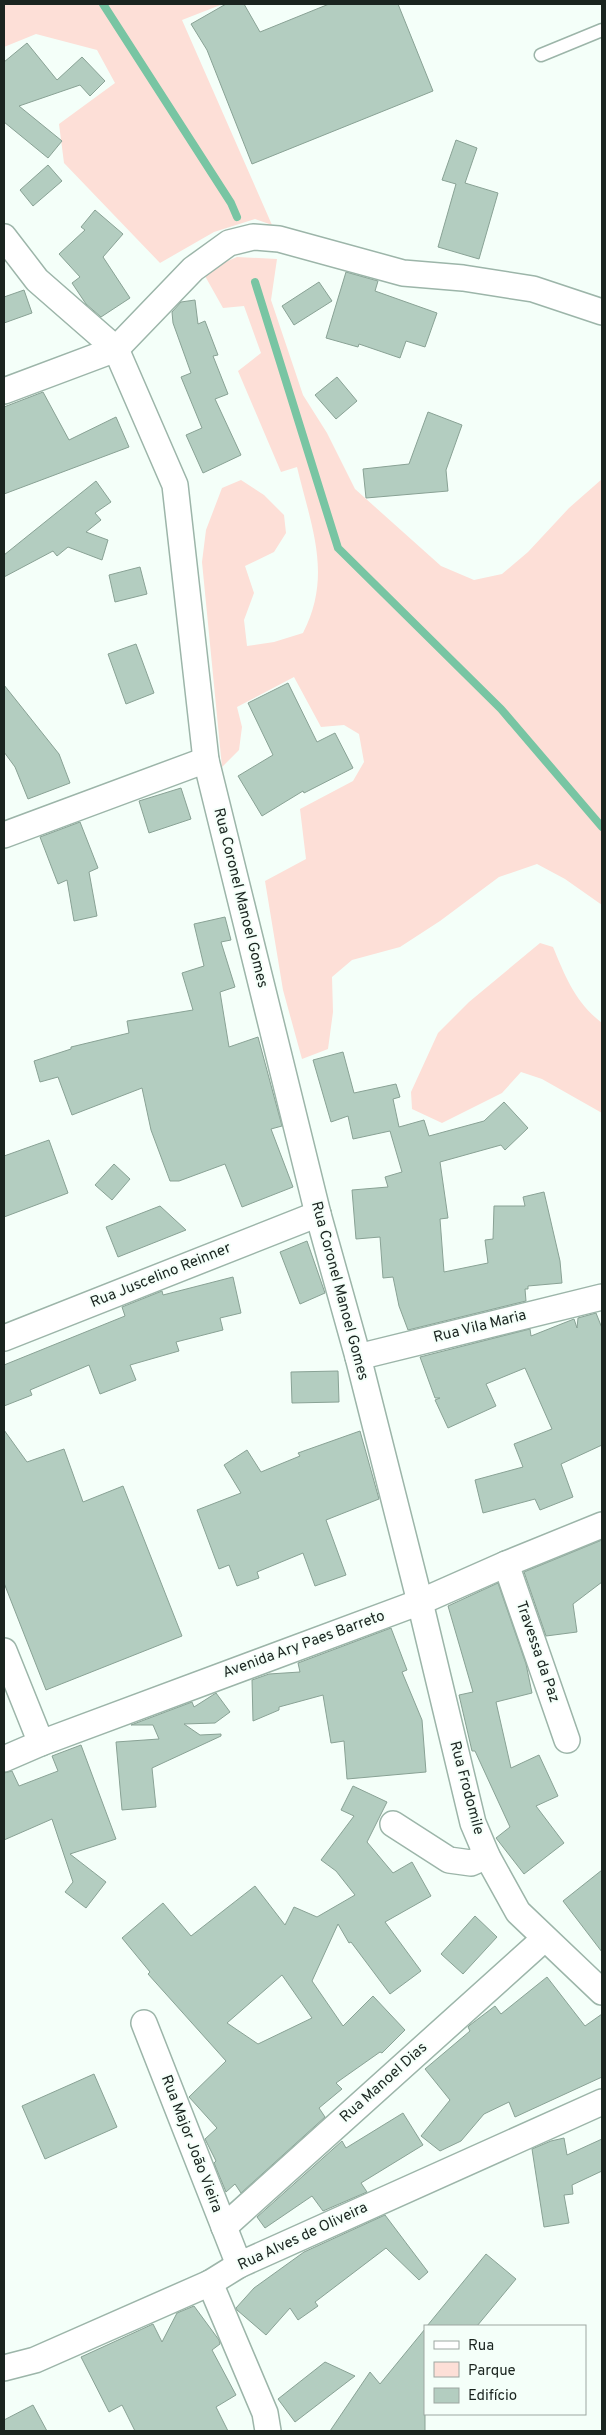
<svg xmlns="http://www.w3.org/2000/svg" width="606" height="2435" font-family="Overpass,sans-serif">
<rect width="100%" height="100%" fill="#f4fff9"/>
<g fill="#fddfd7">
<polygon points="4,4 223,4 182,20 272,225 255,219 214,232 160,263 64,163 59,124 115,83 97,50 36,34 4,47"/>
<path d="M 237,257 L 277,259 L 271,300 L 303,395 L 327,433 L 355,489 L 441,566 L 474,580 L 502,574 L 528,552 L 569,508 L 602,479 L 602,905 L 565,879 L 537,864 L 499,877 L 440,921 L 400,947 L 352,960 L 332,977 L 333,1012 L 328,1049 L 302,1059 L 283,990 L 265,881 L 306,859 L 300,809 L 353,781 L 364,762 L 359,734 L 344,725 L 321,727 L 294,677 L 237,707 L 242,727 L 239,750 L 222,767 L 202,562 L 206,530 L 222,488 L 241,480 L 264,495 L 284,515 L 286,533 L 274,552 L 245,566 L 254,593 L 244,620 L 247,646 L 274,642 L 303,633 C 333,575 311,526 297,467 L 281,472 L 238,371 L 261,353 L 244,306 L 223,308 L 205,276 L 216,266 Z"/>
<path d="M 540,943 L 553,947 C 566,978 575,1002 602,1023 L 602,1113 L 542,1079 L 521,1072 L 502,1093 L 442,1123 L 412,1109 L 411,1092 L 438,1033 L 469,1002 Z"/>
</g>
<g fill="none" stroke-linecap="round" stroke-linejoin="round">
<g stroke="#78c5a3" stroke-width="8">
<polyline points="103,4 231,203 237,217"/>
<polyline points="255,282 338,548 501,709 602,827"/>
</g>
</g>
<g fill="#b3cdc0" stroke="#89a295" fill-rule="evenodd">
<polygon points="226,4 244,4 260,32 329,4 398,4 433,91 252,164 207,50 191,24"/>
<polygon points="27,43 57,80 82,57 105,81 90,96 80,85 19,106 62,141 48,158 4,122 4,62"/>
<polygon points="456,140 477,148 465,183 498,193 479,259 438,247 456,184 442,180"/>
<polygon points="48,165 62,181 33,206 20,190"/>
<polygon points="95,210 123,234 103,257 130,298 101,317 86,304 72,283 80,277 59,254 85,230 81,227"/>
<polygon points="346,272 378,281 375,291 437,313 425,347 406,341 400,358 359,344 358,347 326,338"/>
<polygon points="319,282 332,301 294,325 282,306"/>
<polygon points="24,290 32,313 4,323 4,297"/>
<polygon points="195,300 198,324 205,321 218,355 213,356 228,394 215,399 241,455 203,473 186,435 202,428 181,377 191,373 173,323 172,312 181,302"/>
<polygon points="337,377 357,401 336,419 315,395"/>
<polygon points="43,392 69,440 116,417 129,447 4,494 4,407"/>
<polygon points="428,412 462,425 446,470 448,491 366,498 363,469 409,464"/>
<polygon points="96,481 111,502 95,513 101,520 86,532 108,540 102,560 68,547 57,556 53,551 4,577 4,555"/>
<polygon points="140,567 147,594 115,602 109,575"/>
<polygon points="136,644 154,693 126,704 108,654"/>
<polygon points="288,683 317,742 335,733 353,768 304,793 303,791 262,816 238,776 273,755 248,703"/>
<polygon points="4,685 59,754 70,783 28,799 15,767 4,752"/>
<polygon points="181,788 191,819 149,833 139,801"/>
<polygon points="80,822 98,868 89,872 97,916 74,921 67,880 58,884 40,837"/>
<polygon points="225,917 231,940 221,942 235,987 220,992 229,1047 258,1037 282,1126 271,1129 293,1187 242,1207 225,1164 179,1181 170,1181 151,1130 142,1088 72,1115 58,1077 40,1082 34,1061 71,1049 71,1047 129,1033 127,1021 193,1010 182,973 204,966 194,924"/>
<polygon points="343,1052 354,1093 396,1084 400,1097 393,1099 399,1127 424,1120 429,1136 484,1121 504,1102 528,1128 505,1150 501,1145 440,1162 448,1218 440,1219 444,1272 488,1263 485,1240 493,1239 494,1206 525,1206 523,1197 544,1192 560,1261 562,1283 528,1286 528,1289 525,1289 526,1301 408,1330 399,1306 393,1277 383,1278 380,1237 356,1239 352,1190 388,1187 385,1177 402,1172 390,1131 353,1139 348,1116 331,1122 313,1060"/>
<polygon points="49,1140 68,1193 4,1217 4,1156"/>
<polygon points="114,1164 130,1179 112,1200 95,1185"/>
<polygon points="160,1206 186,1230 118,1257 106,1227"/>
<polygon points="307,1241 325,1293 300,1304 280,1252"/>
<polygon points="233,1277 241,1313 220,1318 223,1330 176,1342 179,1351 130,1365 136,1380 100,1394 89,1365 30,1390 32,1395 4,1406 4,1365 125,1316 122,1307 162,1291 163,1295"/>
<polygon points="596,1313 602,1328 602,1445 561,1464 573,1497 540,1510 535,1499 483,1513 475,1480 523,1467 514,1444 552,1429 548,1420 525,1368 486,1384 496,1406 448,1428 435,1400 440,1398 435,1398 420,1357 530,1329 531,1336 574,1319 577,1328 578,1318"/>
<polygon points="338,1371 339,1402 292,1403 291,1372"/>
<polygon points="4,1430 27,1462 64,1449 83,1502 123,1486 182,1636 46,1690 4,1583"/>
<polygon points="360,1431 379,1499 326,1520 346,1575 315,1586 303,1553 257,1572 259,1578 237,1586 229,1565 219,1569 197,1510 241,1493 224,1465 247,1450 261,1472 300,1456 298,1453"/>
<polygon points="602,1540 602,1582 573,1604 577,1632 546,1636 524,1572"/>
<polygon points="498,1583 526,1664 532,1693 496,1702 511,1768 539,1755 558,1796 536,1806 564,1843 524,1874 496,1838 510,1827 475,1751 472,1751 459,1695 473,1692 448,1606"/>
<polygon points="391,1628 407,1670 402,1672 422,1720 426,1772 347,1779 344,1741 331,1743 323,1695 279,1707 279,1710 253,1721 252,1680 269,1674 300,1672 298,1663"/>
<polygon points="216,1693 230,1712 215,1723 184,1724 200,1735 221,1734 221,1736 152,1768 156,1807 122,1810 116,1742 159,1739 153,1725 131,1725 192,1702 194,1707"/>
<polygon points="81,1745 116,1839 70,1854 106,1882 86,1908 65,1892 73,1882 52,1819 4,1840 4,1773 12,1771 19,1786 58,1771 52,1756"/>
<path d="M 353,1786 L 387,1802 L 367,1842 L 393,1873 L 412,1862 L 431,1896 L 385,1922 L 421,1971 L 390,1994 L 351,1942 L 349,1943 L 338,1924 L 312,1981 L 343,2026 L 373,1996 L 405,2030 L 382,2053 L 380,2052 L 336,2083 L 342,2089 L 319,2108 L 325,2117 L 241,2193 L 235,2184 L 226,2192 L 214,2163 L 216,2161 L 205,2139 L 217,2128 L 189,2097 L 226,2061 L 148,1974 L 150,1972 L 122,1938 L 163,1903 L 191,1936 L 255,1886 L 285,1925 L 294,1907 L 317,1917 L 355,1895 L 336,1871 L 321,1860 L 354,1816 L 341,1810 ZM 282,1975 L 312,2018 L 258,2044 L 227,2023 Z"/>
<polygon points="602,1870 602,1952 563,1901"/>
<polygon points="475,1916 497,1937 463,1974 441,1954"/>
<polygon points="547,1977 585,2026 602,2014 602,2077 515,2117 509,2102 484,2114 461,2141 440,2151 421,2136 450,2100 425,2069 470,2031 468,2027 470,2025 495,2006 501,2014"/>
<polygon points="94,2074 117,2127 45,2159 22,2106"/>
<polygon points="403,2113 423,2145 361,2183 367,2192 323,2211 312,2196 265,2228 257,2217 342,2141 346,2148"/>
<polygon points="564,2138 567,2155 602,2139 602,2171 572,2185 573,2194 564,2195 569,2223 544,2227 532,2149 551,2141"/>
<polygon points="385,2215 428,2272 419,2280 386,2248 315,2302 318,2306 298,2320 290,2308 266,2335 237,2310 236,2308 254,2288 304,2252"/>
<polygon points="486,2254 516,2279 477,2326 427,2326"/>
<polygon points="194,2306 219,2340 220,2344 212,2350 236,2395 216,2407 228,2431 135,2431 122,2405 109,2412 81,2357 153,2324 162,2342 177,2313"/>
<polygon points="425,2329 425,2431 330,2431 370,2372 380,2384"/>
<polygon points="325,2362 355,2376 295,2422 278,2399"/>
<polygon points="33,2405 47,2431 4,2431 4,2420"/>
</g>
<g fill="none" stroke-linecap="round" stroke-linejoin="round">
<g stroke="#9cb5a9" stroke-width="15">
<polyline id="service" points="541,55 602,30"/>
</g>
<g stroke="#9cb5a9" stroke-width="28">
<g id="minor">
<polyline points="4,237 37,280 116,349 175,485 206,760 318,1214 358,1357 420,1602 473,1823 487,1856 518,1912 602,1992"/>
<polyline points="4,391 116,349 193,269 229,243 253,237 279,239 403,273 463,278 533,289 602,312"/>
<polyline points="4,835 206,760"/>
<polyline points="4,1338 318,1214"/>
<polyline points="358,1357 602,1297"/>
<polyline points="506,1564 567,1740"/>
<polyline points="4,1651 41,1743"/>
<polyline points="4,1759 41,1743 420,1602 506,1564 602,1525"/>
<polyline points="393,1824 449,1860 471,1863 487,1856"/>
<polyline points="144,2023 239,2265"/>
<polyline points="224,2227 544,1939"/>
<polyline points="210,2283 265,2413 268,2431"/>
<polyline points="4,2368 35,2360 210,2283 239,2265 602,2102"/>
</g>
</g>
<use href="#service" stroke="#fff" stroke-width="12"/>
<use href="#minor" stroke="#fff" stroke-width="25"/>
</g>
<g text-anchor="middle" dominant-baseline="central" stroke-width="4" stroke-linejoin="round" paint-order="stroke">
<g font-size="15" fill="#1a241f" stroke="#f4fff9">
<text transform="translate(240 898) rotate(76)">Rua Coronel Manoel Gomes</text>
<text transform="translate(161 1276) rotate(-22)">Rua Juscelino Reinner</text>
<text transform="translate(339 1291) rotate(75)">Rua Coronel Manoel Gomes</text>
<text transform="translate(480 1327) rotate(-14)">Rua Vila Maria</text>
<text transform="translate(304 1645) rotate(-20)">Avenida Ary Paes Barreto</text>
<text transform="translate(537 1652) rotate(71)">Travessa da Paz</text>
<text transform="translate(466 1788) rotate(75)">Rua Frodomile</text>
<text transform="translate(384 2083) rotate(-42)">Rua Manoel Dias</text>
<text transform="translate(191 2144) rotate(69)">Rua Major João Vieira</text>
<text transform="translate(303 2237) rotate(-25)">Rua Alves de Oliveira</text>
</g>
</g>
<rect width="606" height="2435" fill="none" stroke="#1a241f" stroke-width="10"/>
<rect x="424" y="2325" width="162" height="90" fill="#f4fff9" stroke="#9da7a2"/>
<rect x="434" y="2341" width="25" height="8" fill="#ffffff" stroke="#9da7a2"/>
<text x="468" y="2350" font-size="15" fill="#1a241f">Rua</text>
<rect x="434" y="2362" width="25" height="15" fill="#fddfd7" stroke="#9da7a2"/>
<text x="468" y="2375" font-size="15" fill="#1a241f">Parque</text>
<rect x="434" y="2388" width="25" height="15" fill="#b3cdc0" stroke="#9da7a2"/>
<text x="468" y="2400" font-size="15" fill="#1a241f">Edifício</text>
</svg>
